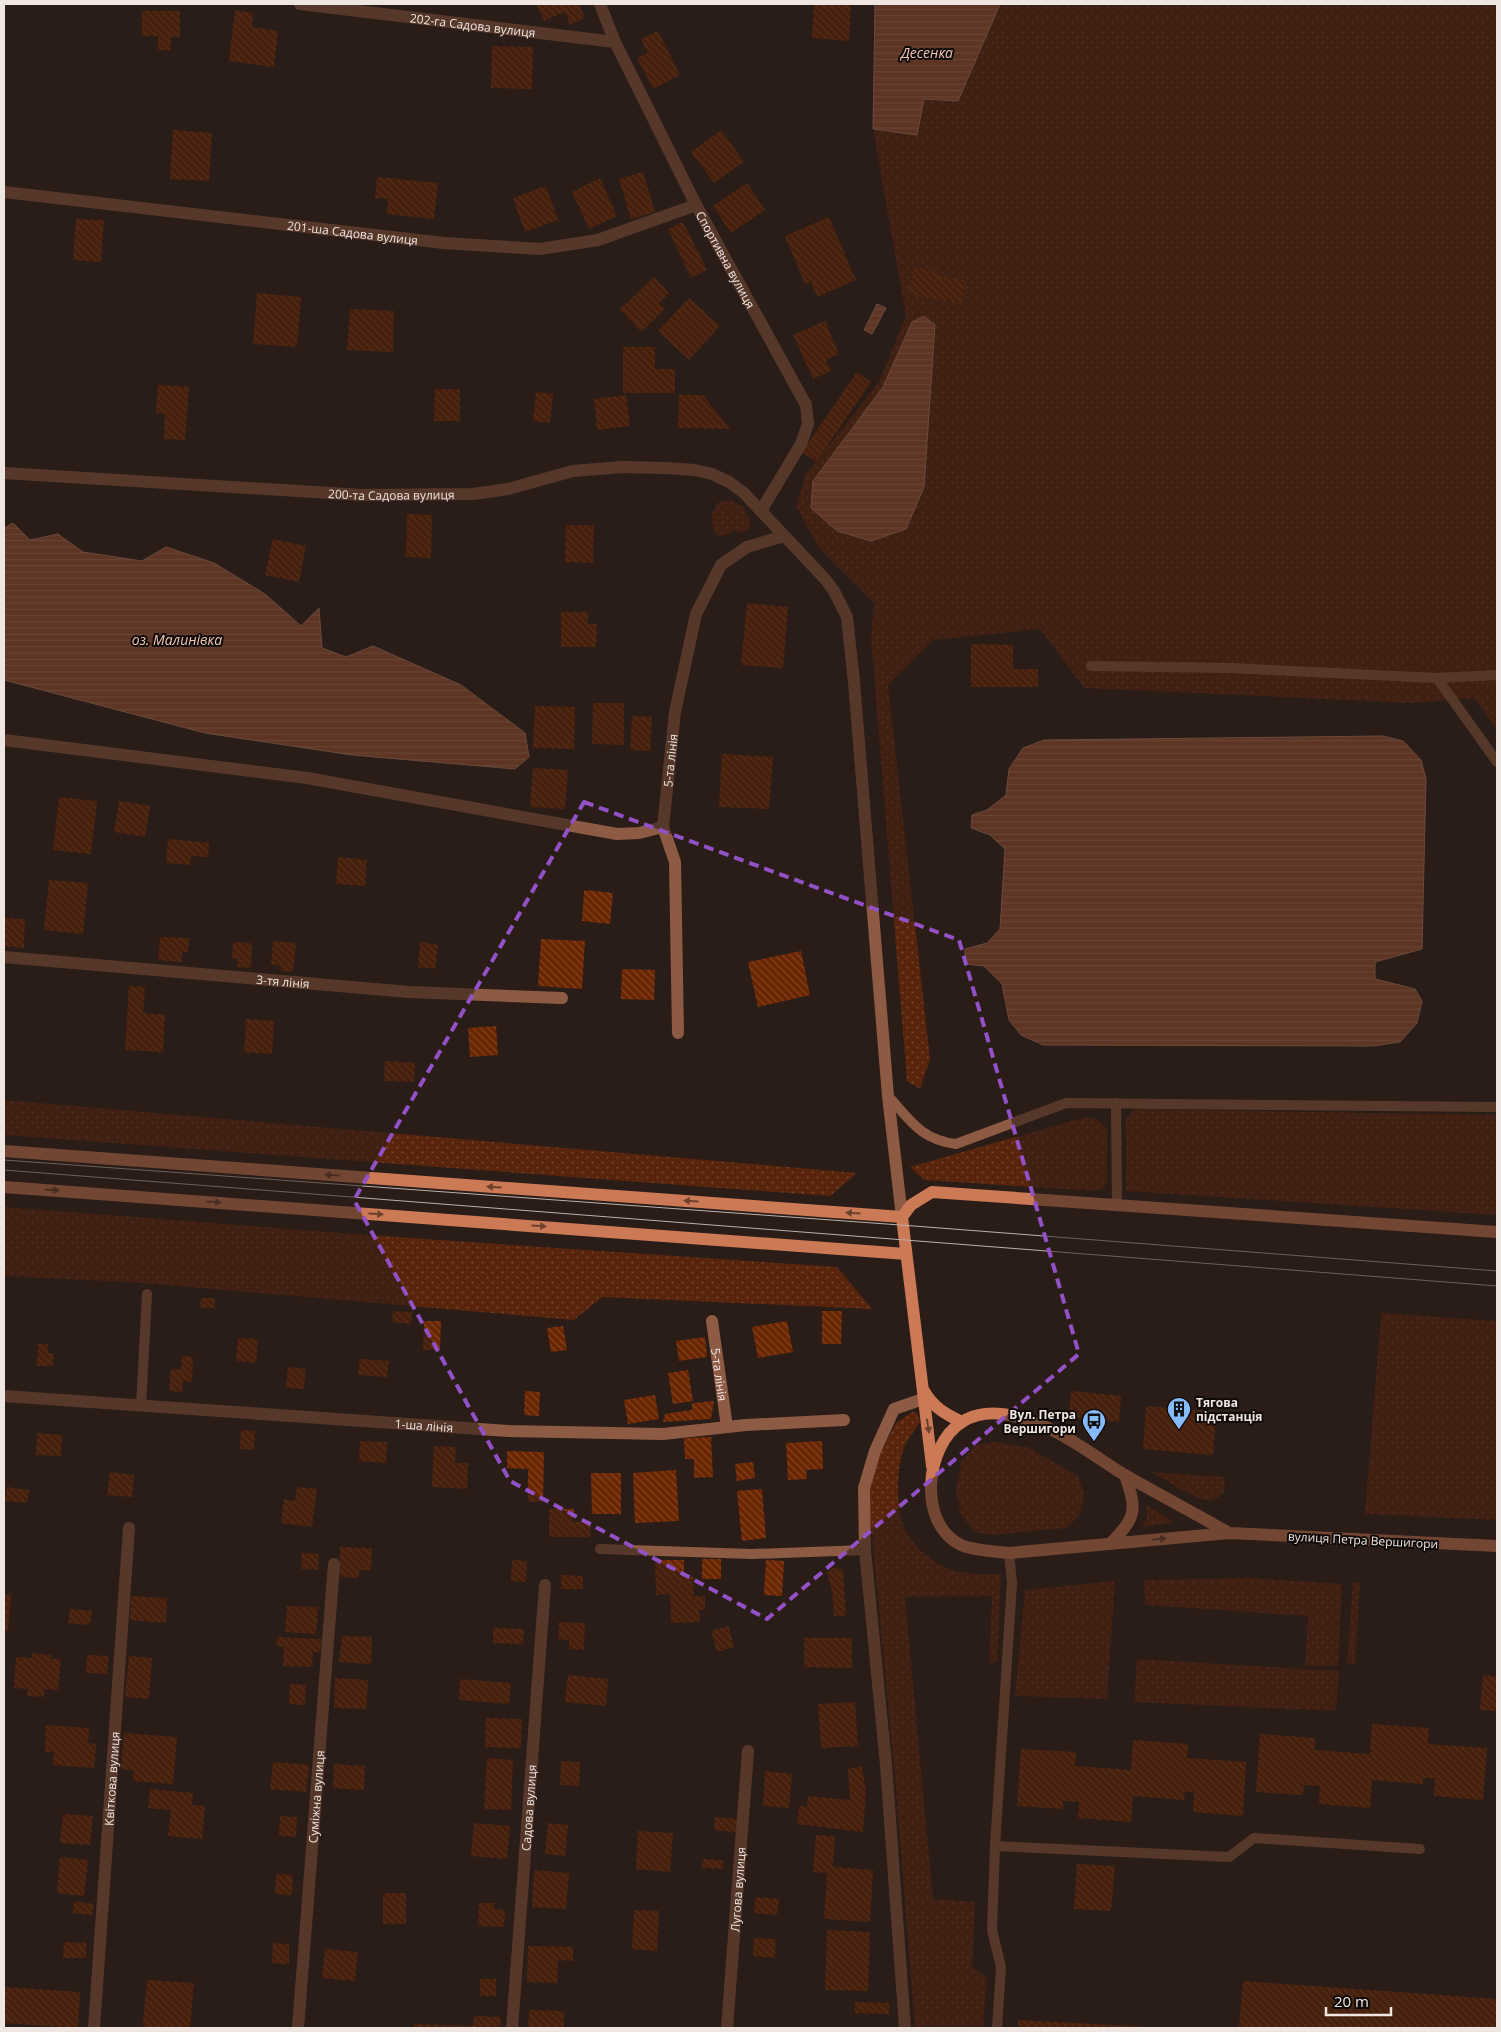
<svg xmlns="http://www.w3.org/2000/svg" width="1501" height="2032" font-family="'Open Sans',sans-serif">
<defs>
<pattern id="grass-dots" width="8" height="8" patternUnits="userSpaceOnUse" patternTransform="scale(1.25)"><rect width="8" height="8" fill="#59240c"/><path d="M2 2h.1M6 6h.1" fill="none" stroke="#71442f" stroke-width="1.8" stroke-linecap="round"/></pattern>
<pattern id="water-rules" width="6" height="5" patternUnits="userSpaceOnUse" patternTransform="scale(1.25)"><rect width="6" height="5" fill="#9e5333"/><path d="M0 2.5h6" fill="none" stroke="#b0745a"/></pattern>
<pattern id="building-back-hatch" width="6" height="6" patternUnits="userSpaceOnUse" patternTransform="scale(1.25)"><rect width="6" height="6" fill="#6b2500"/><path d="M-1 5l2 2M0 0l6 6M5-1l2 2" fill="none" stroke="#804525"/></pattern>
</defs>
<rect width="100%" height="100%" fill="#2a1d18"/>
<g fill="url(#grass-dots)">
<polygon points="1000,4 1497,4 1497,730 1474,698 1412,703 1084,688 1040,629 933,640 888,685 930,1059 920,1089 907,1081 871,638 874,603 818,547 796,506 806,474 879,382 906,316 873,129 917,135 924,99 958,100"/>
<polygon points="729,500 743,506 751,523 747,530 738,533 734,529 729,534 719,537 713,531 712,514 717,503"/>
<polygon points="4,1100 857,1173 830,1196 4,1135"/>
<polygon points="1135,1109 1497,1115 1497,1215 1126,1191 1126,1119"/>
<polygon points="1086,1117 1097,1119 1107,1129 1107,1181 1103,1189 1093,1191 924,1180 910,1167"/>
<polygon points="4,1207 395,1237 837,1267 872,1309 602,1297 574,1320 144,1283 4,1276"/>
<polygon points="1381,1313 1497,1321 1497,1520 1365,1514"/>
<path d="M 912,1412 L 917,1413 L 920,1422 C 915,1429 909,1437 905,1445 C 896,1465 895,1510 906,1531 C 916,1549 936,1566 955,1571 C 969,1575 987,1574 1001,1574 L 997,1662 L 989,1663 L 992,1596 L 905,1597 L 933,1899 L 975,1902 L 972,1967 L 987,1978 L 983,2028 L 915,2028 L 895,1777 L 868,1493 L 881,1452 L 896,1423 Z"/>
<polygon points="995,1442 1027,1447 1078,1476 1084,1494 1080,1515 1066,1528 992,1535 975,1532 961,1515 956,1492 961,1462 975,1445"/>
<path d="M 1152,1472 L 1225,1477 L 1224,1492 C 1219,1497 1214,1501 1206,1500 C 1189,1496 1167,1481 1152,1472 Z"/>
<polygon points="1147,1506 1175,1522 1141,1527 1147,1519"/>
<polygon points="1250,1578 1342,1584 1338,1666 1305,1666 1308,1616 1145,1605 1144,1580"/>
<polygon points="1115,1581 1107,1699 1015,1696 1025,1590"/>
<polygon points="1353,1582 1360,1583 1355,1663 1347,1664"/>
<polygon points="1137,1659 1339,1671 1336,1711 1134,1702"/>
</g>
<g fill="url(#water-rules)" stroke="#b67f68">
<polygon points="875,4 1000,4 958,101 924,99 917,135 873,129"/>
<polygon points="877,304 886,308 872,334 864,330"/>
<polygon points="924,316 935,325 924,487 906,529 871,541 837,531 811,508 813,481 883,387 912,322"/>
<polygon points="13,523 30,540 58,534 83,552 142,561 166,547 214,563 265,594 301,626 319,608 322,648 346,657 373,646 461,685 525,733 529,757 515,769 352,755 205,733 4,680 4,528"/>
<polygon points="1383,736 1403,741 1421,760 1426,779 1422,949 1375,962 1375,979 1415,989 1422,1001 1417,1023 1400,1042 1373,1046 1043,1045 1021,1035 1009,1020 1002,984 984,966 965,964 965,949 987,943 1000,929 1005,849 990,835 971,828 972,815 987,810 1006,795 1009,769 1023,748 1044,740"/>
</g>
<g fill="url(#building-back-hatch)">
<polygon points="536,4 579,4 585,18 570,25 565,12 544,21"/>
<polygon points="814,4 851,4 849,41 812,38"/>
<polygon points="235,10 253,13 252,27 278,31 274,67 229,61"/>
<polygon points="142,11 180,11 180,37 171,37 171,50 158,50 158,36 142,36"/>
<polygon points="658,31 680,75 653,89 637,58 648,53 641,39"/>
<polygon points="492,46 533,47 532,89 491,88"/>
<polygon points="173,130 212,133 209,181 170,179"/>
<polygon points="721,130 744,162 714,183 691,152"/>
<polygon points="643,172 655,212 631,219 619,179"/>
<polygon points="377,177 438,183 434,219 387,214 388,199 375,198"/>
<polygon points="600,178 617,216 589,229 572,192"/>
<polygon points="747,183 765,210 731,233 713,206"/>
<polygon points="546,186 558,220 525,232 513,198"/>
<polygon points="829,217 856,280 817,297 811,282 805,284 785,236"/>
<polygon points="76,219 104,220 101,262 73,260"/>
<polygon points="683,222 707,270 691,278 668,229"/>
<polygon points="914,267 939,272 938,276 966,281 962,304 909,294"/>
<polygon points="654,277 669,293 659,303 665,309 641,332 620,309"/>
<polygon points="257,293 301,297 297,347 253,344"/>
<polygon points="689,298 720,326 689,360 658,331"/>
<polygon points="350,309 394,311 393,352 347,350"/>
<polygon points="825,321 839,354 826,360 831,371 813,379 793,335"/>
<polygon points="623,347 655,347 655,369 675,369 675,393 623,393"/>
<polygon points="857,372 871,382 816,462 802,452"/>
<polygon points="158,385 189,387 185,440 164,439 165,414 156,413"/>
<polygon points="435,389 460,389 460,421 434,421"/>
<polygon points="536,392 553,394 550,423 533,421"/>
<polygon points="626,395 630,426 597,430 594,399"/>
<polygon points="679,395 703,395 730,429 678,428"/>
<polygon points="407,514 432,515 431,558 406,557"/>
<polygon points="566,525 594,525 593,563 565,562"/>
<polygon points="273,539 306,546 299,582 265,575"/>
<polygon points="747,603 788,607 783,668 741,665"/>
<polygon points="561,612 588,612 588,624 597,624 596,647 561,647"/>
<polygon points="971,644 1013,645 1013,669 1038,669 1038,687 971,687"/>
<polygon points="593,703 624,703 624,745 592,744"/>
<polygon points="535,706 575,707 574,749 533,748"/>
<polygon points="632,716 652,717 650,751 630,750"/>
<polygon points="722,754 773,757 769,809 719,807"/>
<polygon points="533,768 568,770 565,809 530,807"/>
<polygon points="59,797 97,801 91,854 53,850"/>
<polygon points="119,801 150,806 145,837 114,832"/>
<polygon points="168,839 209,843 208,857 191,856 190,865 166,863"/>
<polygon points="338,857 367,860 365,886 336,884"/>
<polygon points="49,880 88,883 83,934 44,930"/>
<polygon points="584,890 613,893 610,924 582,921"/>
<polygon points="4,918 25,919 24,948 4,946"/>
<polygon points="160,937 189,938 188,952 182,952 182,962 158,960"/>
<polygon points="541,939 585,941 582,989 538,986"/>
<polygon points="273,941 296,943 293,972 281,971 281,966 271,964"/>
<polygon points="233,942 252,943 251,968 237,967 238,959 232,959"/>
<polygon points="420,942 438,945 435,969 418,967"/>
<polygon points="801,951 810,995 758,1007 748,962"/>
<polygon points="622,969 655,970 654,1000 621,999"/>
<polygon points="129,986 145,987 143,1013 165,1015 163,1052 125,1050"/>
<polygon points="246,1019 274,1021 272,1054 244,1052"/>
<polygon points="496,1026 498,1055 470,1057 468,1028"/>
<polygon points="385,1061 415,1063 414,1082 384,1081"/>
<polygon points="201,1298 215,1298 215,1308 200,1308"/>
<polygon points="393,1311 412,1312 411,1324 392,1322"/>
<polygon points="822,1311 842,1311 841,1344 822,1344"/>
<polygon points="424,1321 441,1321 440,1350 423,1350"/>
<polygon points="787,1321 793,1352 758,1358 752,1327"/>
<polygon points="563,1326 567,1350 551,1352 547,1328"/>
<polygon points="705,1337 707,1357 679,1361 676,1341"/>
<polygon points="238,1338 258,1339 256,1363 236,1361"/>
<polygon points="38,1344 48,1344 48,1353 54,1353 53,1366 37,1366"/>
<polygon points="182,1356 193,1357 192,1382 183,1381 182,1392 169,1391 171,1369 181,1369"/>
<polygon points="360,1359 389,1361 387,1377 358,1375"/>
<polygon points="288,1367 306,1369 304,1389 286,1388"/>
<polygon points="688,1370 693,1401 673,1404 668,1373"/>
<polygon points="525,1391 540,1392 539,1416 524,1415"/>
<polygon points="1071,1391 1121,1396 1119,1422 1069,1417"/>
<polygon points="655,1395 659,1419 628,1424 624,1400"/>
<polygon points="714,1401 711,1419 663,1422 665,1414 692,1410 692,1403"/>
<polygon points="1146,1406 1216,1412 1213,1455 1143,1449"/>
<polygon points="241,1430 255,1431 254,1450 240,1449"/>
<polygon points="37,1433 62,1435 61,1456 36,1455"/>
<polygon points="711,1437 713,1477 694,1478 694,1459 685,1459 684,1438"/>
<polygon points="360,1441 387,1442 386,1463 359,1461"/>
<polygon points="822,1441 823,1469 806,1470 807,1479 788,1480 786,1443"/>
<polygon points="434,1446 456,1447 455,1463 468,1463 467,1489 432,1487"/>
<polygon points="507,1451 544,1452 543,1502 528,1502 528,1469 507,1468"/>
<polygon points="753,1462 755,1478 737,1481 735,1464"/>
<polygon points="676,1470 679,1521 635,1523 633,1473"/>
<polygon points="110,1472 134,1475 132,1497 107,1495"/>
<polygon points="591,1473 621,1473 621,1514 592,1514"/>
<polygon points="7,1487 29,1490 27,1503 5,1501"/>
<polygon points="297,1487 317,1489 312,1527 281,1523 284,1499 295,1501"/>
<polygon points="762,1489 766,1538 742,1541 737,1491"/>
<polygon points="549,1509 574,1509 573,1522 591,1522 590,1537 549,1537"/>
<polygon points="340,1547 372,1548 371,1570 359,1570 359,1578 340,1577"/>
<polygon points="302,1553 319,1554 318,1570 301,1569"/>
<rect x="702" y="1559" width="19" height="20"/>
<polygon points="512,1560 527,1561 526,1582 511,1581"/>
<polygon points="655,1560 684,1560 684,1578 693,1577 694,1596 705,1596 705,1610 699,1610 700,1622 671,1623 670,1594 656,1595"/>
<polygon points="766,1560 784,1561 782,1596 764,1595"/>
<polygon points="836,1567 843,1571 846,1616 834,1616 832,1591 827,1572"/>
<polygon points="561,1575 583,1576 583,1589 561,1589"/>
<polygon points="4,1594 11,1594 8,1631 4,1631"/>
<polygon points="131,1596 167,1598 166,1623 130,1620"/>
<polygon points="287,1606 318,1607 316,1634 285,1632"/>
<polygon points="70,1609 92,1611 90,1625 68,1623"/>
<polygon points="559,1622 585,1623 584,1650 569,1649 569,1640 558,1639"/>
<polygon points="729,1626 734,1647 717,1652 711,1631"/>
<polygon points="493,1628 524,1629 523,1644 493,1643"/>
<polygon points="342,1636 372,1637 371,1664 339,1662"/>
<polygon points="277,1637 321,1639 320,1652 313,1652 312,1667 283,1666 284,1647 277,1646"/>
<polygon points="804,1638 852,1638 852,1668 804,1667"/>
<polygon points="32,1653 51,1655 51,1659 61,1659 58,1690 44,1689 44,1697 27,1696 28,1689 14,1688 16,1657 32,1658"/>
<polygon points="87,1655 109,1656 107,1674 86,1673"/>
<polygon points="129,1656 152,1658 149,1699 125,1697"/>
<polygon points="568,1675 608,1679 606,1706 565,1702"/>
<polygon points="1483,1675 1497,1676 1497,1711 1480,1710"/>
<polygon points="335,1678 368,1680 366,1709 334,1708"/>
<polygon points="460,1679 511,1683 509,1704 459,1700"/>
<polygon points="290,1684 306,1685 305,1705 289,1704"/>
<polygon points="855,1702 858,1746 821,1748 818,1704"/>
<polygon points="486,1718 522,1719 521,1748 485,1747"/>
<polygon points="1372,1724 1429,1728 1428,1744 1487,1748 1483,1800 1434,1796 1435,1778 1423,1778 1423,1784 1372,1780 1370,1808 1319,1804 1320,1786 1304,1785 1303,1795 1256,1792 1260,1734 1315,1738 1314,1750 1370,1754"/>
<polygon points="46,1725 89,1728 88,1743 96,1744 94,1768 53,1765 54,1752 45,1752"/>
<polygon points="124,1733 177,1737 173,1784 133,1781 134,1770 121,1769"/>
<polygon points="1133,1740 1188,1744 1187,1758 1246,1762 1243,1816 1193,1812 1194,1792 1185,1792 1184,1800 1133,1796 1131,1822 1078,1818 1079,1802 1063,1801 1063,1809 1017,1806 1021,1749 1076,1752 1075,1766 1131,1770"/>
<polygon points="487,1758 513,1760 511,1810 484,1809"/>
<polygon points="561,1761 580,1762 579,1786 560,1785"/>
<polygon points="273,1762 309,1765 306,1792 270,1789"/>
<polygon points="334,1764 365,1766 364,1790 333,1788"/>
<polygon points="862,1767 866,1790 863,1832 797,1824 799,1806 807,1807 808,1796 850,1800 848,1768"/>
<polygon points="765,1771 792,1774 789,1808 763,1806"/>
<polygon points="150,1789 193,1793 192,1805 205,1806 202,1839 168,1836 171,1810 148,1808"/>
<polygon points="63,1814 93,1816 90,1845 60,1843"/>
<polygon points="280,1816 297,1817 296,1837 279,1836"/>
<polygon points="715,1817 737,1819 736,1832 714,1830"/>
<polygon points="474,1823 510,1826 507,1859 471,1856"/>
<polygon points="548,1823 568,1825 565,1856 545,1854"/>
<polygon points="638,1831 673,1833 670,1872 636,1869"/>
<polygon points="816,1835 835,1836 833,1867 873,1870 870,1922 824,1919 827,1873 813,1872"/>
<polygon points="60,1857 88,1860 84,1896 57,1893"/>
<polygon points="703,1859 723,1860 723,1869 702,1868"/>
<polygon points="1077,1864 1115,1866 1111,1911 1074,1909"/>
<polygon points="534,1870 569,1873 566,1909 532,1907"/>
<polygon points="276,1874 293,1875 292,1895 275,1894"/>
<rect x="383" y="1893" width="23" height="31"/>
<polygon points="755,1897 779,1899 777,1915 754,1913"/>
<polygon points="74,1901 94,1904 92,1915 73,1913"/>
<polygon points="479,1903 494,1903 494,1909 505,1910 504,1927 478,1926"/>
<polygon points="634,1910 659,1911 657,1951 632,1949"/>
<polygon points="827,1930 870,1932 868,1991 825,1990"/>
<polygon points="754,1938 776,1939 775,1958 753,1956"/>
<polygon points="64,1942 86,1943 86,1958 63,1958"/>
<polygon points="273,1943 289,1944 289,1964 272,1963"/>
<polygon points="528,1946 573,1947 573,1961 558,1960 557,1983 527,1982"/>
<polygon points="325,1949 358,1952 355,1981 322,1978"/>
<rect x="480" y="1979" width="16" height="17"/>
<polygon points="147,1980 194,1983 190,2028 144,2028 143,2023"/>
<polygon points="1243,1981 1497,1999 1497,2028 1239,2027"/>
<polygon points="4,1987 80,1992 78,2028 4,2023"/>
<polygon points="855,2002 889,2003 889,2014 855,2013"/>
<polygon points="529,2010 564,2011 564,2028 528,2028"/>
<polygon points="474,2016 501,2017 500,2028 414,2028 414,2024 473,2026"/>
<polygon points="1018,2020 1151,2027 1151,2028 1018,2028"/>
</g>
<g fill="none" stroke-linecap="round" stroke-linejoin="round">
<g stroke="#8d5a44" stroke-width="10">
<polyline points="1091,666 1231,668 1437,678 1497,675"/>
<polyline points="1437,678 1497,762"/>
<path d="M 888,1096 C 910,1120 921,1140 956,1144 L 1066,1103 L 1497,1107"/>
<polyline points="1116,1103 1117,1205"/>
<polyline points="141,1406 147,1294"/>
<polyline points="600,1549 752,1554 865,1550"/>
<polyline points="995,1846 1229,1857 1254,1838 1420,1849"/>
<polyline points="997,2028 1001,1967 992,1930 995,1846 1012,1583 1009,1553"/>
</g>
<g stroke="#8d5a44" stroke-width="12">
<path id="s1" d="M 300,4 L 615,42"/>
<path id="s2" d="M 600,4 L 615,42 L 696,205 L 806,405 L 808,424 L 801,444 L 761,511"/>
<path id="s3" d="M 4,192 L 444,243 L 540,249 L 598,240 L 696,205"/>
<path id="s4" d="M 4,473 L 362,495 L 473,494 L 508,489 L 573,471 L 622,467 L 665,468 L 695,470 L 712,474 L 729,482 L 744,493 L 825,579 L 834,591 L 847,617 L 854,682 L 888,1096 L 902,1217"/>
<polyline points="4,740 307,778 617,834 639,833 663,827"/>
<path id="s5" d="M 4,957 L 409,992 L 562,998"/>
<path id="s6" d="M 678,1033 L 675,862 L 663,827 L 675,712 L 696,614 L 721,565 L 747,547 L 784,536"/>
<path id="s7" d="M 712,1321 L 727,1427"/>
<path id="s8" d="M 4,1396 L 508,1431 L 663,1434 L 746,1425 L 844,1420"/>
<path id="s9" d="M 94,2028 L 129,1528"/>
<path id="s10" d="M 298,2028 L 334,1564"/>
<path id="s11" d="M 512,2028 L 545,1585"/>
<path id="s12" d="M 727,2028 L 748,1751"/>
<polyline points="905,2028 886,1765 865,1550 864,1488 875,1451 894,1409 923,1399"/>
</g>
<g stroke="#cc7956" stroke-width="12">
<polyline points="4,1151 902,1217"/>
<polyline points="4,1187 906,1254"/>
<path d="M 924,1391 C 933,1407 945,1414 962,1422"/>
<polyline points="932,1466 902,1217 911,1205 932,1192 1497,1232"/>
<path d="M 1229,1533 C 1194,1513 1158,1494 1123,1474 C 1088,1452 1051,1422 1009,1415 C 994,1412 976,1413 962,1422 C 925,1445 917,1524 961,1545 C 975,1551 994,1551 1009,1553 L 1229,1533 L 1497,1546"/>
<path d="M 1110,1544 C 1137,1516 1137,1511 1125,1475"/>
</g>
<g stroke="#bbb1ad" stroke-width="1">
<polyline points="4,1160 914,1226 1497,1271"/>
<polyline points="4,1170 1497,1286"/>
</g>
</g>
<defs><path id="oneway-solid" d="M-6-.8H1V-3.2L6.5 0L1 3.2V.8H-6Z" transform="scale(1.25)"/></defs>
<g fill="#6e412e">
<use href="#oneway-solid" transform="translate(332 1175) rotate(-176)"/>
<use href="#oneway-solid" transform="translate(494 1187) rotate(-176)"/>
<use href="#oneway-solid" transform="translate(52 1190) rotate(4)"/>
<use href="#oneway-solid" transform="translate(691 1201) rotate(-176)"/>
<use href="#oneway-solid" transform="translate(214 1202) rotate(4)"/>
<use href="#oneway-solid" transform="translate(853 1213) rotate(-176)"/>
<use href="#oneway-solid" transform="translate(376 1214) rotate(4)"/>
<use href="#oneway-solid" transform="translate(539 1226) rotate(4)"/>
<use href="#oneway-solid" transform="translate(928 1426) rotate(81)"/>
<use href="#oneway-solid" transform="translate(1159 1539) rotate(-5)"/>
</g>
<path d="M0 0H1501V2032H0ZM 584,802 L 959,940 L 1079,1354 L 767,1619 L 510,1481 L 354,1200 Z" fill="#2a1d18" fill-opacity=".55" fill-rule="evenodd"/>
<path fill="none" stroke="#9251c6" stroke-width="4" stroke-dasharray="10 6" stroke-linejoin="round" d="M 584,802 L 959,940 L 1079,1354 L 767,1619 L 510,1481 L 354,1200 Z"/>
<defs>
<g id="building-pin" transform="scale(1.25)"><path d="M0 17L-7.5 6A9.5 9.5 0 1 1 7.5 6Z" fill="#85bbfb" stroke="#0f0907"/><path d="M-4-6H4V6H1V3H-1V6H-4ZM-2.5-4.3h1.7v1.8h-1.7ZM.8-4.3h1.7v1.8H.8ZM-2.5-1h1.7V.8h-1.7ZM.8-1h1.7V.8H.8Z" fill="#111"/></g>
<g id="bus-pin" transform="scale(1.25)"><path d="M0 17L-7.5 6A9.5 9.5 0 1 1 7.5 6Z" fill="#85bbfb" stroke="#0f0907"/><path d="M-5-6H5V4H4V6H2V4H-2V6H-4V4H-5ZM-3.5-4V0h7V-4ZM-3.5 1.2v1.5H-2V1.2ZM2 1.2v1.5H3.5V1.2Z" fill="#111"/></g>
</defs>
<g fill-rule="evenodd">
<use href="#building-pin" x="1179" y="1409"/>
<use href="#bus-pin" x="1094" y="1421"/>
</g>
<g text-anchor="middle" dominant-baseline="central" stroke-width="4" stroke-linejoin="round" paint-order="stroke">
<g font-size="12" fill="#efe6e2" stroke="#0f0907">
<text stroke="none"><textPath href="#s1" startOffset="174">202-га Садова вулиця</textPath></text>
<text stroke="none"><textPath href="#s3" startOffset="351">201-ша Садова вулиця</textPath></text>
<text stroke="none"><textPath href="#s2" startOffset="285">Спортивна вулиця</textPath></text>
<text stroke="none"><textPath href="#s4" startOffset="388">200-та Садова вулиця</textPath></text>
<text stroke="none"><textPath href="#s6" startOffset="275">5-та лінія</textPath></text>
<text stroke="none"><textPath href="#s5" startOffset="280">3-тя лінія</textPath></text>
<text stroke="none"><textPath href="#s7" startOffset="54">5-та лінія</textPath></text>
<text stroke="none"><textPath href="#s8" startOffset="421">1-ша лінія</textPath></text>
<text transform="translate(1363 1540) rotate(3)">вулиця Петра Вершигори</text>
<text stroke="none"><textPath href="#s9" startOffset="250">Квіткова вулиця</textPath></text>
<text stroke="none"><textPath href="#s10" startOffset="232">Суміжна вулиця</textPath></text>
<text stroke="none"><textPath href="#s11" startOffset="221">Садова вулиця</textPath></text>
<text stroke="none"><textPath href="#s12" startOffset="139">Лугова вулиця</textPath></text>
</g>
<g font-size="12" font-weight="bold" fill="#efe6e2" stroke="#0f0907" text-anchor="start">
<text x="1196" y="1402">Тягова<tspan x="1196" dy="14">пiдстанцiя</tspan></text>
<text x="1076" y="1414" text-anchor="end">Вул. Петра<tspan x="1076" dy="14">Вершигори</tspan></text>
</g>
<g font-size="14" font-style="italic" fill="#f1c5b4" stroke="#0f0907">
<text x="927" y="52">Десенка</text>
<text x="177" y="639">оз. Малинівка</text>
</g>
</g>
<rect width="1501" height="2032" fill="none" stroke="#efe6e2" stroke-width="10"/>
<path d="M1326 2007v8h65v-8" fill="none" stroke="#efe6e2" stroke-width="2.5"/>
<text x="1334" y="2007" font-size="15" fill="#efe6e2" stroke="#0f0907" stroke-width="4" paint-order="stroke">20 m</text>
</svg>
